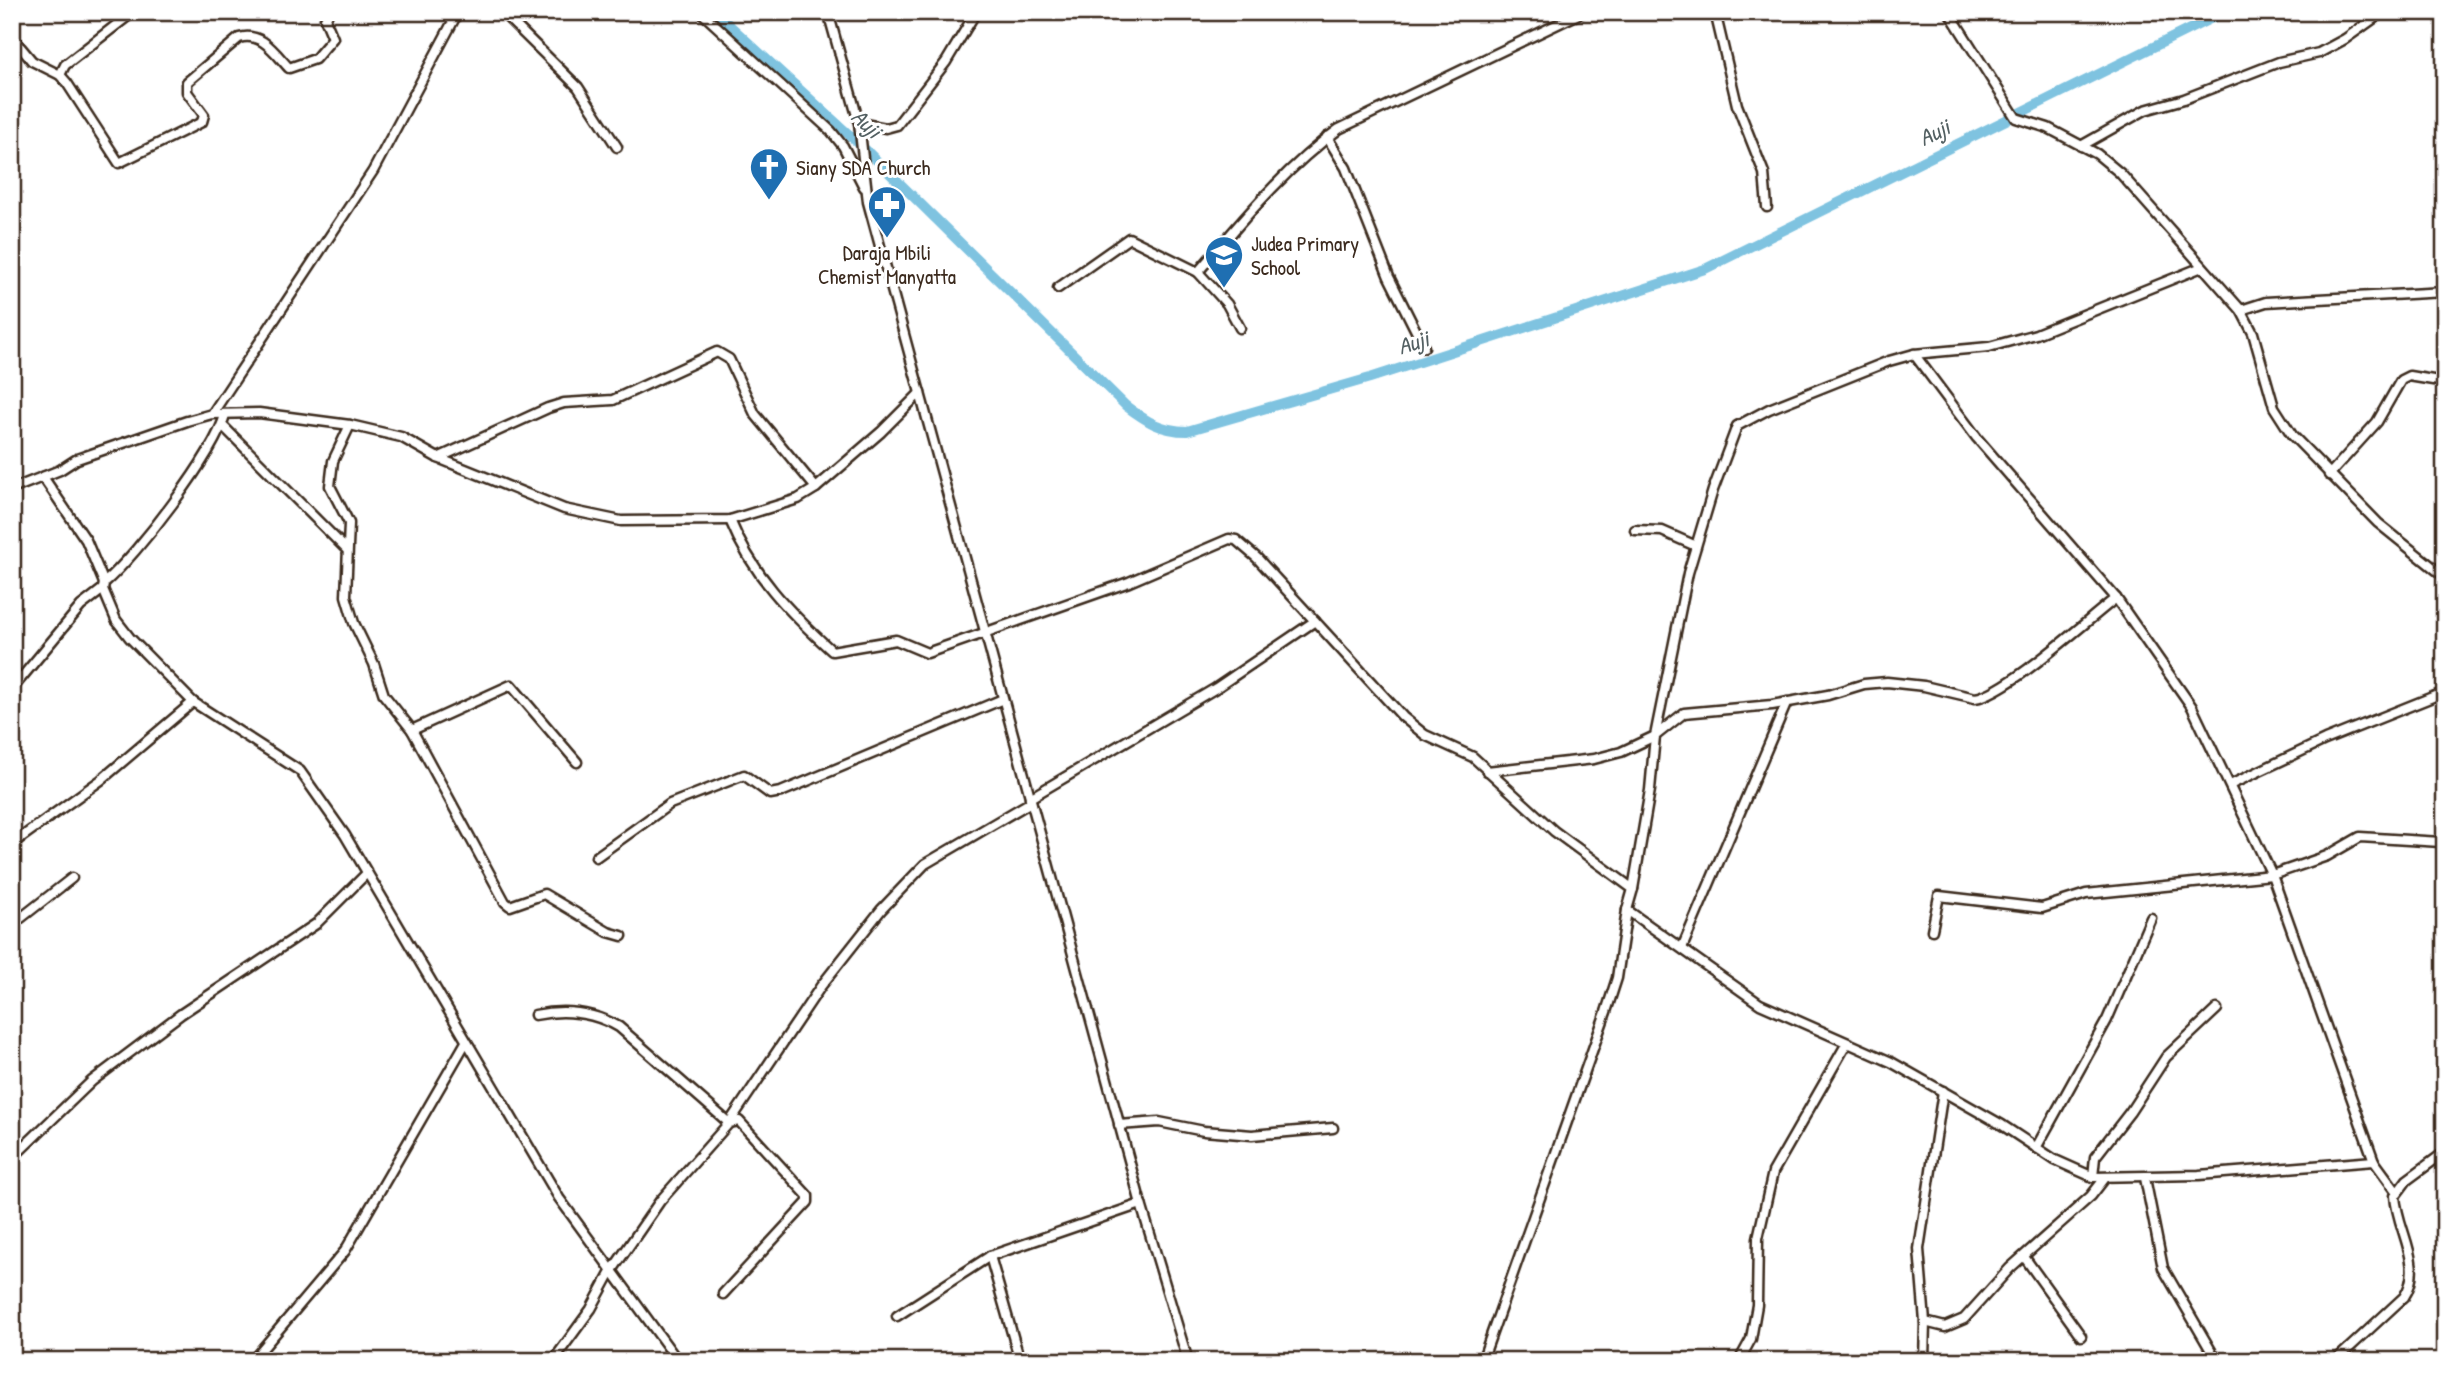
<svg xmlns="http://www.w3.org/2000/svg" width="2457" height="1373" font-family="'Patrick Hand',sans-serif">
<rect width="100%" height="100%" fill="#fff"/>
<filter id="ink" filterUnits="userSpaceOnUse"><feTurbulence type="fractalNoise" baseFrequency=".0143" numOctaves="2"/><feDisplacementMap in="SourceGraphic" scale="14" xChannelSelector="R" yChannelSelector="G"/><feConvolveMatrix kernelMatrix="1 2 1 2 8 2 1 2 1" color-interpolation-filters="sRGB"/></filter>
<g filter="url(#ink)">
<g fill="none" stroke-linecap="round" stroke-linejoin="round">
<path stroke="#7fc3e0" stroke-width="10" d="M 715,12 L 868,152 L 1126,406 C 1146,421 1161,431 1187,431 L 1370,378 L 1705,269 L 2224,12"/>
<g stroke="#3b2a1e" stroke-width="13">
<g id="minor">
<polyline points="502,12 578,87 617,147"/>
<polyline points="701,12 831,131 843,146 864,187"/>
<polyline points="828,12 859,123 868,202 1141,1204 1188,1361"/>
<polyline points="1715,12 1737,105 1764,173 1767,207"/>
<polyline points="1949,12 2016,118 2048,128 2097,154 2120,173 2241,310 2253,333 2274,407 2292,435 2378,523 2445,577"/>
<path d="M 12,37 L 32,61 L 60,75 L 67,83 L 119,163 L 202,122 L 204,115 L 187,92 L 187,82 L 239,38 C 261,31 275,53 289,68 L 315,59 L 333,38 L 325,19 L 329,12"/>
<polyline points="60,75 65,65 133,12"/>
<polyline points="859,123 886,128 897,125 946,62 976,12"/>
<polyline points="1327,137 1346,168 1389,277 1424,347"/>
<polyline points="2081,146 2145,110 2184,99 2279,62 2319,53 2345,39 2383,12"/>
<polyline points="1058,288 1129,238 1198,272"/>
<polyline points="2241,310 2266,302 2445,292"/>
<path d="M 1240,328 L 1227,304 L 1198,272 C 1242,221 1284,169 1339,129 L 1583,12"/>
<polyline points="1914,354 1977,438 2116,598 2192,707 2272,875 2374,1161 2396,1191"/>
<polyline points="212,414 373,171 458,12"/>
<polyline points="222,425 347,550"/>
<polyline points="350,425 333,461 330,486 349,523 346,596 354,623 374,664 384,695 412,730 505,902 510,906 544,894 608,932 622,936"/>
<polyline points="438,458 548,408 564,403 613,400 717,352 729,359 755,414 816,488"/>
<polyline points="2329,475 2377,422 2401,380 2409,376 2445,382"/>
<polyline points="12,489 60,470 77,459 187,421 212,414 259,413 350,425 401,437 438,458 564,509 621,521 730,520 798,499 816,488 881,432 920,393"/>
<path d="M 730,520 C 752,574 789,612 832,651 L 896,640 L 927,653 L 1129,582 L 1229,539 L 1236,540 L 1257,558 L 1403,717 L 1425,735 L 1473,757 L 1554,831 L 1633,889 L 1627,910 L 1760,1004 L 1891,1062 L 2002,1125 L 2055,1160 L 2093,1177 L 2199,1175 L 2374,1161"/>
<polyline points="1635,530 1662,531 1696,546"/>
<path d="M 104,583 C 137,555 214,455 225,415"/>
<polyline points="103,589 116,620 130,638 193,702 300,771 345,835 559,1198 678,1361"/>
<polyline points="12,689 81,606 103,589 104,583 86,540 43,477"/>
<polyline points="412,730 511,685 577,762"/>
<path d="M 1487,771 L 1594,759 L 1621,752 L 1655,736 L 1684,713 L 1772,705 L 1828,695 L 1864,684 L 1887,682 L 1924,686 L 1975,698 C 2008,693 2086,621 2116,598"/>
<polyline points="2230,785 2325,740 2445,692"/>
<polyline points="1030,798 1216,688 1315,621"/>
<polyline points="12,844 101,780 193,702"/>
<polyline points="596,857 670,804 744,775 770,794 781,792 1003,699"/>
<polyline points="1633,889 1650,790 1655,736 1688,573 1713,490 1737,426 1769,409 1889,361 1914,354 1989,347 2036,334 2202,267"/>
<polyline points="12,925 72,878"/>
<polyline points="1932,930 1939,896 2042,908 2086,894 2272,875 2327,856 2360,837 2441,842"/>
<polyline points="1682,948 1787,702"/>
<path d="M 535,1015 C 564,1009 593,1012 619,1027 L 729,1123 L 739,1121 L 808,1196 L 808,1202 L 723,1294"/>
<polyline points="1943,1091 1919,1249 1925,1322 1945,1327 1964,1319 2010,1268 2091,1196 2105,1178"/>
<polyline points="1119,1125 1159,1122 1204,1131 1252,1135 1333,1128"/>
<polyline points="2036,1148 2107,1020 2151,918"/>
<polyline points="12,1158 92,1081 181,1014 316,924 367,873"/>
<polyline points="2093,1177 2095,1157 2130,1112 2166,1057 2217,1009"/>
<polyline points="2145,1178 2163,1268 2217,1361"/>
<polyline points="990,1256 1020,1361"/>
<polyline points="2025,1258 2081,1336"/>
<polyline points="897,1316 990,1256 1141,1204"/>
<polyline points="252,1361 345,1251 466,1042"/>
<polyline points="553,1361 591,1309 611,1272 660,1201 729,1123 821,986 881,910 925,864 1031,802"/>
<polyline points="1482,1361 1606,1012 1617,978 1627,910"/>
<polyline points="1739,1361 1751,1339 1757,1305 1758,1238 1773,1172 1847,1043"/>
<polyline points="1924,1361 1925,1322"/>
<path d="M 2335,1361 L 2404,1297 C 2425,1265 2397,1231 2395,1196 L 2407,1180 L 2445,1152"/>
</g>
</g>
<use href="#minor" stroke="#fff" stroke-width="8"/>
</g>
</g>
<defs>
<g id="church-pin" transform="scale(2.0125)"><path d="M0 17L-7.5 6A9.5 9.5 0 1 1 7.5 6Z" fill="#1f6fb2" stroke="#fff"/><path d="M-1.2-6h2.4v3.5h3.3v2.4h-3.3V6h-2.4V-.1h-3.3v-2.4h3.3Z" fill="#fff"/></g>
<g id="pharmacy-pin" transform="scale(2.0125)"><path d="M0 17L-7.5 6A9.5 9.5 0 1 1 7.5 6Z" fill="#1f6fb2" stroke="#fff"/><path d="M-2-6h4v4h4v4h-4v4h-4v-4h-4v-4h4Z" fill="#fff"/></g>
<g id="school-pin" transform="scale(2.0125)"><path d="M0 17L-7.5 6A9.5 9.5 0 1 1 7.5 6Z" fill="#1f6fb2" stroke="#fff"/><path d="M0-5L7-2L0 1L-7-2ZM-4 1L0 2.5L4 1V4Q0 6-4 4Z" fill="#fff"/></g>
</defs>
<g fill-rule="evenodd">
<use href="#church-pin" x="769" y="167"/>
<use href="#pharmacy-pin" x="887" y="205"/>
<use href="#school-pin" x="1224" y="255"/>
</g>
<g text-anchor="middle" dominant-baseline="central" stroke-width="6" stroke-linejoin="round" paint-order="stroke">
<g font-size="21" fill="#3b2a1e" stroke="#fff" text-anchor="start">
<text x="796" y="167">Siany SDA Church</text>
<text x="1251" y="243">Judea Primary<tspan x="1251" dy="24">School</tspan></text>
<text x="887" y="252" text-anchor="middle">Daraja Mbili<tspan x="887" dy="24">Chemist Manyatta</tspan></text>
</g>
<g font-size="23" font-style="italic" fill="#536062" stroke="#fff">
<text transform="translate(867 123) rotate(43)">Auji</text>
<text transform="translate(1934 132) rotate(-26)">Auji</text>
<text transform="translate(1413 342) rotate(-18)">Auji</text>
</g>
</g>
<rect width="2457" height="1373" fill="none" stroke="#fff" stroke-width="42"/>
<rect x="21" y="21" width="2415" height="1331" fill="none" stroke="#3b2a1e" stroke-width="2.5" filter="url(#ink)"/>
</svg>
